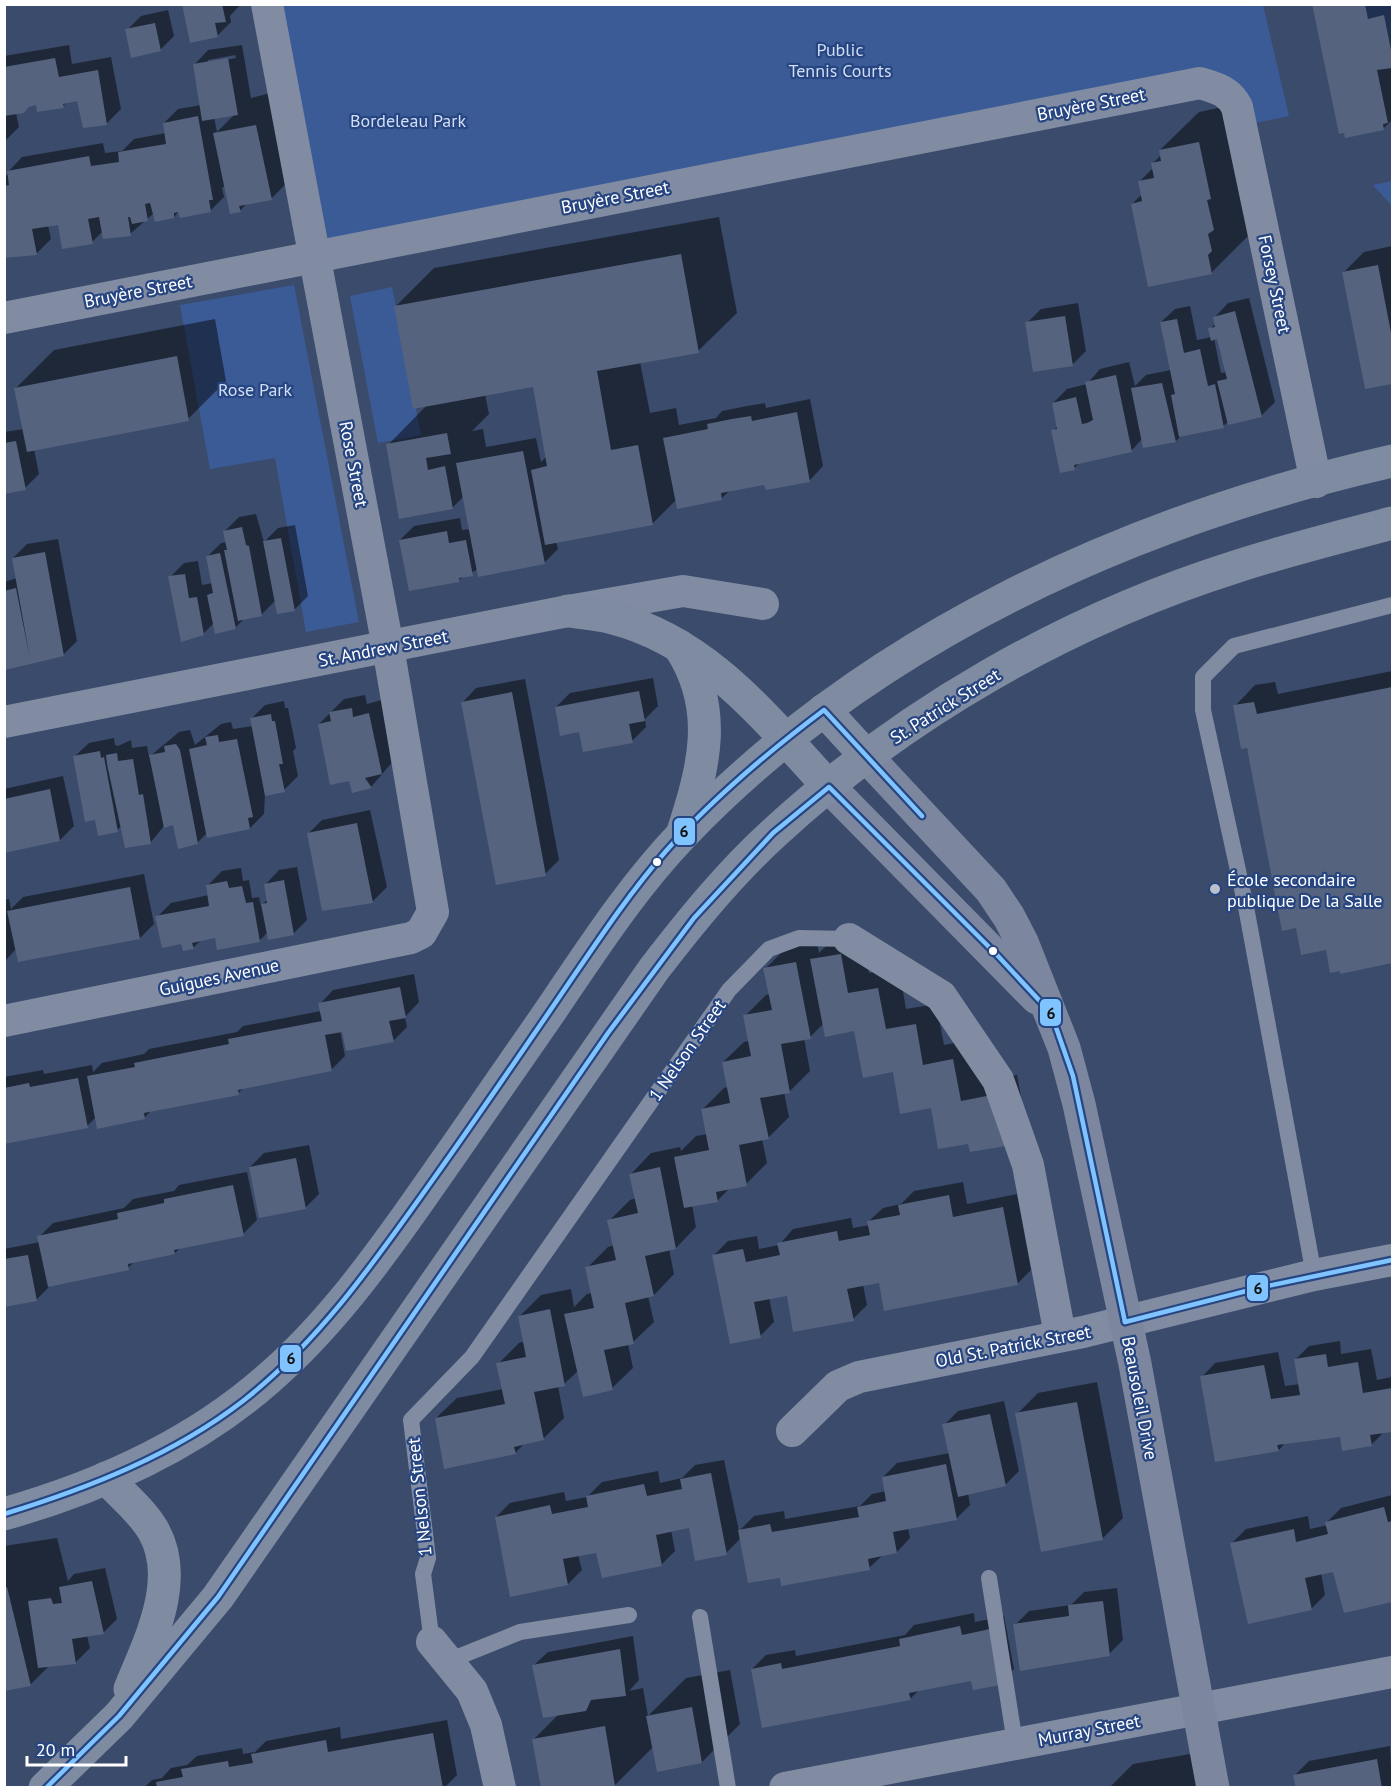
<svg xmlns="http://www.w3.org/2000/svg" width="1397" height="1792" font-family="'PT Sans',sans-serif">
<rect width="100%" height="100%" fill="#3b4b6c"/>
<g fill="#3b5b97">
<polygon points="267,5 1263,5 1289,116 1241,126 1224,91 316,255"/>
<polygon points="1365,5 1392,5 1392,55 1384,16 1368,19"/>
<polygon points="1392,181 1392,206 1373,185"/>
<polygon points="294,285 359,622 306,632 275,458 210,469 180,305"/>
<polygon points="392,287 421,435 378,443 350,296"/>
</g>
<g fill="#0007" fill-rule="evenodd">
<polygon points="184,4 239,4 239,6 230,16 231,22 217,36"/>
<polygon points="1314,4 1392,4 1392,120 1383,129"/>
<polygon points="168,10 174,36 160,50 127,30 141,16"/>
<polygon points="69,45 72,64 111,57 121,109 107,123 78,99 68,101 63,106 30,105 16,113 19,127 5,141 4,56"/>
<path d="M 242,45 L 251,98 L 294,87 L 309,160 L 271,199 L 247,203 L 240,211 L 225,186 L 222,188 L 224,197 L 210,211 L 179,211 L 174,217 L 154,213 L 130,234 L 103,231 L 92,242 L 59,224 L 48,225 L 51,239 L 37,253 L 4,258 L 4,175 L 9,175 L 9,171 L 22,157 L 103,143 L 105,153 L 122,151 L 134,139 L 166,133 L 164,123 L 178,109 L 201,105 L 195,64 L 208,50 ZM 235,55 L 236,58 L 208,63 L 208,60 ZM 235,114 L 217,132 L 214,117 Z"/>
<polygon points="1237,104 1250,234 1211,273 1132,204 1142,194 1140,181 1153,168 1152,164 1161,155 1160,150 1199,112"/>
<path d="M 719,217 L 737,313 L 698,351 L 640,362 L 650,413 L 676,408 L 679,425 L 716,418 L 722,411 L 747,406 L 765,403 L 766,408 L 810,399 L 823,466 L 810,480 L 765,484 L 730,490 L 721,499 L 677,499 L 652,524 L 556,541 L 558,549 L 544,563 L 478,569 L 458,580 L 400,540 L 414,526 L 460,518 L 462,530 L 470,529 L 464,496 L 452,508 L 388,445 L 428,404 L 395,307 L 434,268 ZM 534,385 L 547,456 L 541,462 L 536,438 L 486,447 L 483,429 L 472,431 L 489,414 L 485,394 Z"/>
<polygon points="1392,246 1392,382 1366,387 1343,273 1364,252"/>
<path d="M 1249,298 L 1275,402 L 1261,416 L 1229,421 L 1223,426 L 1182,435 L 1176,441 L 1142,439 L 1132,450 L 1082,461 L 1074,468 L 1053,431 L 1058,426 L 1053,403 L 1067,389 L 1087,384 L 1100,369 L 1129,362 L 1135,386 L 1146,375 L 1171,370 L 1161,322 L 1175,309 L 1190,306 L 1197,340 L 1212,337 L 1210,329 L 1216,323 L 1215,317 L 1228,303 ZM 1218,337 L 1227,372 L 1221,373 L 1214,338 Z"/>
<polygon points="1078,303 1086,351 1072,365 1027,323 1041,309"/>
<polygon points="215,319 226,381 188,419 34,449 39,474 25,488 4,492 4,432 24,429 16,388 54,350"/>
<polygon points="256,514 264,542 278,528 295,525 308,596 294,610 276,600 261,615 245,618 235,628 214,623 203,634 170,577 184,563 198,561 202,585 213,583 207,557 221,543 227,542 225,531 239,517"/>
<polygon points="58,539 77,641 63,655 6,668 4,582 17,578 13,558 27,544"/>
<polygon points="1392,671 1392,960 1346,971 1327,948 1297,926 1235,706 1255,685 1275,682 1278,694"/>
<polygon points="653,678 658,706 645,719 646,727 632,741 580,731 556,707 570,693"/>
<polygon points="525,679 559,860 545,874 463,702 476,688"/>
<polygon points="365,695 367,704 382,700 395,759 371,787 350,780 319,724 344,699"/>
<polygon points="284,701 285,708 288,708 296,748 293,751 298,776 284,790 265,794 264,814 250,828 207,833 197,843 174,823 164,826 151,842 122,826 117,830 96,818 75,756 89,743 114,738 115,745 118,746 131,740 132,748 147,746 149,757 179,732 190,730 195,745 221,724 231,722 233,729 253,726 251,719 265,705"/>
<polygon points="63,776 74,826 60,840 4,851 4,789"/>
<polygon points="370,810 387,887 373,901 323,910 309,833 322,820"/>
<polygon points="297,867 307,920 293,934 268,932 260,940 216,936 202,939 193,948 183,943 157,917 171,903 209,895 208,885 222,871 241,868 243,881 249,880 252,898 259,897 261,906 268,899 266,884 279,870"/>
<polygon points="144,874 154,924 140,938 19,961 16,949 5,961 4,900 9,899 11,909 23,897"/>
<polygon points="861,934 869,973 899,968 906,1009 936,1004 944,1045 974,1039 982,1081 1017,1075 1026,1123 969,1142 894,1071 855,1029 824,1023 810,1037 804,1038 810,1071 790,1091 784,1092 789,1117 768,1138 762,1139 767,1163 746,1184 731,1187 718,1200 692,1205 696,1227 676,1248 669,1249 674,1274 654,1295 648,1296 654,1322 633,1342 628,1344 633,1368 612,1388 578,1371 564,1384 558,1386 564,1418 543,1439 524,1444 515,1453 436,1418 457,1398 503,1389 498,1364 519,1343 525,1341 520,1316 541,1295 571,1289 574,1307 587,1294 592,1293 587,1268 608,1247 615,1245 609,1221 630,1200 636,1198 631,1174 651,1153 680,1147 681,1151 696,1136 708,1134 703,1109 724,1088 728,1087 723,1062 744,1042 749,1041 745,1016 766,995 770,994 765,969 786,948 817,942 819,953 833,939"/>
<polygon points="414,974 419,1002 405,1017 407,1027 393,1041 340,1030 345,1056 331,1070 245,1087 238,1093 152,1110 144,1118 96,1117 87,1126 4,1142 4,1077 43,1070 44,1074 92,1065 93,1072 102,1063 144,1054 149,1049 237,1032 243,1026 321,1011 320,1004 333,990"/>
<polygon points="309,1145 319,1194 305,1208 250,1167 264,1153"/>
<polygon points="247,1172 257,1220 243,1234 181,1247 175,1253 135,1261 128,1268 51,1285 37,1299 4,1306 4,1249 40,1242 39,1237 53,1223 124,1208 133,1199 174,1191 179,1185"/>
<polygon points="963,1182 967,1204 1017,1194 1031,1270 1017,1284 880,1282 863,1285 867,1305 853,1319 788,1294 769,1297 774,1322 760,1336 714,1255 728,1241 757,1236 759,1249 779,1245 793,1229 851,1218 853,1228 870,1225 869,1221 883,1208 901,1204 914,1191"/>
<polygon points="1340,1341 1341,1354 1371,1349 1377,1380 1392,1377 1392,1430 1385,1431 1371,1445 1341,1435 1286,1442 1279,1450 1202,1377 1215,1363 1278,1352 1285,1386 1300,1384 1295,1360 1309,1346"/>
<polygon points="1097,1382 1123,1518 1102,1539 1017,1414 1038,1393"/>
<polygon points="1004,1401 1019,1471 1005,1485 968,1493 970,1505 956,1519 908,1528 910,1538 897,1552 883,1555 869,1568 741,1538 726,1553 690,1527 671,1530 675,1551 661,1565 598,1551 578,1555 582,1570 568,1584 496,1517 510,1503 564,1492 566,1501 587,1497 602,1482 658,1471 660,1483 682,1478 695,1465 724,1460 739,1531 754,1516 784,1511 785,1519 860,1506 872,1494 886,1491 883,1477 897,1463 950,1453 944,1425 958,1411"/>
<polygon points="1392,1495 1392,1600 1345,1611 1334,1570 1321,1573 1325,1595 1311,1609 1232,1543 1246,1529 1308,1516 1310,1529 1328,1525 1327,1522 1341,1508"/>
<polygon points="57,1538 68,1581 74,1574 105,1568 117,1619 103,1633 87,1635 90,1648 76,1662 50,1665 31,1684 4,1689 4,1546"/>
<polygon points="1117,1588 1123,1640 1109,1654 1021,1670 1015,1625 1029,1611 1071,1605 1084,1592"/>
<polygon points="974,1613 975,1622 1004,1616 1014,1669 1000,1683 972,1679 920,1689 910,1699 752,1669 766,1655 795,1650 796,1656 905,1635 914,1625"/>
<polygon points="633,1636 639,1680 629,1691 643,1688 648,1716 686,1678 730,1670 740,1724 702,1762 654,1746 615,1785 598,1788 542,1788 533,1740 559,1714 534,1665 548,1652"/>
<polygon points="447,1720 457,1775 444,1788 144,1788 152,1780 162,1778 171,1768 187,1765 197,1756 242,1748 243,1754 255,1752 266,1741 340,1727 341,1739"/>
<polygon points="1390,1746 1392,1788 1297,1788 1295,1775 1309,1761"/>
<polygon points="1196,1753 1202,1788 1109,1788 1133,1764"/>
</g>
<g fill="#56637e">
<polygon points="182,4 222,4 226,22 215,23 218,37 190,43"/>
<polygon points="1312,4 1365,4 1368,19 1384,15 1392,55 1392,68 1377,70 1388,123 1383,124 1384,130 1345,138 1344,133 1339,134"/>
<polygon points="155,23 161,51 131,58 125,29"/>
<polygon points="55,58 59,77 98,70 107,125 83,128 77,101 63,104 64,108 37,112 36,105 29,107 24,113 4,116 4,67"/>
<polygon points="228,58 238,115 202,121 193,64"/>
<polygon points="198,116 213,200 209,200 211,212 180,218 178,212 174,213 174,218 155,222 150,203 145,204 148,221 132,224 130,217 128,217 131,236 103,239 99,217 88,219 93,244 62,249 58,225 32,229 37,255 4,258 4,186 9,185 7,171 89,156 91,166 119,162 118,152 166,144 163,123"/>
<polygon points="256,125 272,200 239,206 241,212 230,214 213,133"/>
<polygon points="1199,142 1211,199 1207,200 1214,230 1208,234 1212,251 1208,255 1212,274 1148,287 1131,204 1142,201 1138,181 1154,178 1151,163 1161,161 1159,150"/>
<polygon points="681,254 699,353 597,371 611,450 638,445 653,525 545,545 531,470 547,466 533,387 413,409 394,306"/>
<polygon points="1378,265 1392,338 1392,384 1365,389 1342,272"/>
<polygon points="1235,311 1262,417 1228,425 1217,381 1227,379 1217,339 1211,341 1208,328 1215,327 1213,317"/>
<polygon points="1065,316 1073,366 1033,372 1025,322"/>
<polygon points="1177,319 1184,353 1200,349 1208,386 1215,384 1224,428 1179,437 1171,395 1175,394 1160,322"/>
<polygon points="177,356 189,421 27,452 14,388"/>
<polygon points="1116,375 1132,452 1074,465 1075,470 1060,473 1051,430 1057,429 1052,403 1076,397 1082,424 1087,423 1093,420 1085,382"/>
<polygon points="1162,383 1176,442 1143,448 1131,388"/>
<polygon points="797,412 810,482 766,490 764,485 721,493 722,500 677,509 663,438 708,429 707,424 732,419 751,416 752,421"/>
<polygon points="447,433 451,454 426,458 428,470 445,466 453,509 399,519 386,444"/>
<polygon points="16,441 26,490 4,494 4,443"/>
<polygon points="523,451 545,564 478,577 456,463"/>
<polygon points="242,527 246,545 249,546 262,616 238,621 224,550 227,550 223,531"/>
<polygon points="447,531 449,543 466,540 473,576 459,578 459,582 409,591 399,540"/>
<polygon points="281,538 295,611 277,614 263,541"/>
<polygon points="45,552 64,656 5,670 4,591 16,588 30,659 12,558"/>
<polygon points="220,553 236,629 215,634 207,595 213,593 206,556"/>
<polygon points="185,574 189,598 197,597 204,635 181,642 168,576"/>
<polygon points="1392,687 1392,963 1340,974 1340,971 1330,973 1326,950 1301,955 1296,928 1282,931 1247,748 1241,749 1233,705 1254,702 1257,714"/>
<polygon points="639,691 645,721 629,724 633,743 583,752 579,732 560,736 555,707"/>
<polygon points="512,692 546,876 496,885 461,702"/>
<polygon points="352,708 353,717 369,713 382,774 365,778 372,788 352,793 349,781 330,785 318,724 331,721 329,712"/>
<polygon points="271,714 272,721 275,721 283,764 279,764 285,792 265,796 250,718"/>
<polygon points="218,735 219,742 237,739 253,817 248,818 250,829 207,838 189,749 207,745 205,737"/>
<polygon points="176,744 180,750 198,844 178,849 173,825 164,828 149,755 165,752 164,746"/>
<polygon points="100,751 101,758 104,757 118,832 98,836 95,820 85,822 73,756"/>
<polygon points="117,753 118,761 133,759 139,795 143,794 151,844 125,848 107,764 106,755"/>
<polygon points="50,789 60,841 4,853 4,799"/>
<polygon points="357,823 373,903 322,911 307,833"/>
<polygon points="284,880 294,935 268,940 261,904 267,903 264,884"/>
<polygon points="227,881 229,888 242,886 246,903 253,902 260,942 217,950 215,938 192,943 194,949 183,951 181,944 162,948 155,916 209,906 206,885"/>
<polygon points="130,887 140,939 18,962 7,911"/>
<polygon points="841,954 848,993 878,988 886,1029 916,1024 923,1065 953,1059 961,1101 997,1094 1006,1146 970,1152 968,1144 938,1149 931,1108 900,1114 893,1072 863,1078 854,1031 825,1037 810,959"/>
<polygon points="796,962 811,1039 781,1044 790,1093 760,1098 769,1139 739,1145 747,1186 716,1192 718,1202 684,1208 674,1157 709,1150 701,1109 730,1103 722,1062 751,1056 743,1015 772,1010 763,968"/>
<polygon points="400,987 406,1018 389,1021 394,1042 346,1051 342,1032 325,1035 332,1071 238,1090 239,1095 144,1113 145,1119 97,1129 87,1076 135,1067 134,1063 229,1044 228,1039 322,1021 318,1003"/>
<polygon points="78,1078 88,1128 4,1144 4,1088 29,1083 30,1087"/>
<polygon points="296,1158 306,1209 259,1218 249,1167"/>
<polygon points="660,1167 676,1249 645,1256 654,1296 625,1303 634,1344 604,1350 613,1390 583,1397 564,1314 594,1308 585,1267 616,1260 607,1220 638,1213 629,1174"/>
<polygon points="233,1185 244,1236 174,1250 175,1254 128,1264 129,1270 48,1287 37,1236 118,1219 117,1213 164,1203 164,1199"/>
<polygon points="949,1195 953,1217 1003,1207 1018,1285 884,1311 879,1283 847,1289 854,1321 793,1332 787,1296 754,1302 761,1338 730,1344 712,1255 743,1249 746,1262 780,1255 777,1243 837,1231 839,1241 870,1235 867,1221 900,1215 898,1205"/>
<polygon points="28,1255 37,1301 4,1307 4,1259"/>
<polygon points="550,1309 565,1386 534,1392 544,1440 514,1447 516,1454 444,1469 435,1418 505,1404 496,1363 526,1357 518,1316"/>
<polygon points="1326,1354 1328,1367 1358,1362 1363,1393 1392,1388 1392,1432 1370,1435 1372,1446 1342,1451 1340,1437 1277,1445 1279,1451 1215,1462 1200,1376 1264,1365 1271,1399 1300,1395 1294,1359"/>
<polygon points="1077,1402 1103,1540 1041,1552 1015,1413"/>
<polygon points="990,1414 1006,1486 958,1497 942,1424"/>
<polygon points="946,1464 957,1520 893,1532 897,1553 868,1559 870,1570 781,1586 780,1578 748,1583 738,1530 770,1524 772,1532 859,1517 857,1507 886,1501 882,1477"/>
<polygon points="711,1473 727,1555 695,1561 689,1528 656,1535 662,1566 602,1578 596,1553 563,1559 568,1585 510,1597 495,1517 550,1505 552,1514 588,1507 586,1496 644,1484 647,1496 682,1489 680,1479"/>
<polygon points="1384,1507 1388,1522 1392,1521 1392,1602 1344,1613 1333,1572 1305,1578 1312,1610 1248,1624 1230,1543 1294,1529 1296,1542 1328,1534 1325,1522"/>
<polygon points="92,1581 104,1634 72,1639 76,1664 38,1668 28,1601 51,1598 53,1604 62,1603 59,1587"/>
<polygon points="4,1587 7,1587 31,1686 4,1691"/>
<polygon points="1103,1601 1110,1656 1020,1671 1013,1624 1069,1616 1068,1605"/>
<polygon points="960,1626 962,1635 990,1629 1001,1685 973,1690 971,1681 909,1693 911,1700 762,1728 751,1669 781,1663 782,1669 900,1646 899,1639"/>
<polygon points="620,1649 626,1696 591,1700 586,1711 543,1718 532,1665"/>
<polygon points="692,1707 702,1763 657,1772 646,1716"/>
<polygon points="605,1726 615,1786 541,1788 532,1739"/>
<polygon points="433,1733 443,1788 157,1788 156,1782 183,1777 181,1769 228,1761 229,1767 253,1763 251,1754 326,1740 328,1752"/>
<polygon points="1377,1759 1382,1788 1296,1788 1293,1775"/>
</g>
<g fill="none" stroke-linecap="round" stroke-linejoin="round">
<g stroke="#818ca2" stroke-width="16">
<polyline points="1314,1275 1246,907 1203,710 1203,677 1234,646 1392,605"/>
<polyline points="989,1578 1015,1743"/>
<polyline points="700,1617 728,1788"/>
<polyline points="432,1642 423,1574 428,1558 411,1420 472,1357 729,990 769,949 799,938 849,939"/>
<polyline points="448,1661 520,1632 629,1615"/>
</g>
<g stroke="#818ca2" stroke-width="32">
<path d="M 4,318 L 1200,83 C 1217,88 1229,91 1237,107 L 1316,482"/>
<polyline points="4,722 568,611 683,591 763,604"/>
<polyline points="849,939 941,996 998,1080 1028,1165 1060,1335"/>
<polyline points="4,1021 411,938 421,933 433,912 388,647 267,4"/>
<polyline points="792,1431 838,1386 859,1377 1083,1332 1314,1275 1392,1260"/>
<polyline points="432,1642 472,1691 486,1725 500,1788"/>
<polyline points="785,1788 1392,1672"/>
</g>
<g stroke="#7c879f" stroke-width="33">
<polyline points="867,757 991,890 1009,917 1022,942 1064,1048 1079,1104 1135,1364 1213,1788"/>
<polyline points="829,787 1037,998"/>
</g>
<g stroke="#7f8ba0" stroke-width="33">
<path d="M 568,611 C 583,613 598,614 613,618 C 707,642 767,720 829,787"/>
<path d="M 679,646 C 720,708 704,767 683,832"/>
<polyline points="824,710 867,757"/>
<path d="M 106,1478 C 122,1495 141,1510 153,1530 C 182,1580 149,1642 130,1689"/>
<path d="M 4,1514 C 99,1487 193,1445 268,1379 C 327,1328 374,1264 419,1200 C 464,1136 508,1072 553,1007 C 593,948 633,886 683,834 C 872,637 1130,521 1392,461"/>
<path d="M 45,1788 L 119,1716 L 218,1597 L 654,969 C 691,921 729,874 774,833 C 904,713 1067,620 1235,567 C 1287,550 1340,537 1392,523"/>
</g>
<g stroke="#264581" stroke-width="9">
<g id="bus-1">
<polyline points="1125,1322 1258,1288 1392,1260"/>
<path d="M 4,1514 C 89,1488 173,1455 243,1401 C 321,1340 377,1258 434,1178 C 476,1119 517,1059 558,999 C 593,948 626,897 666,851 C 713,798 768,752 824,710 L 922,816"/>
<polyline points="46,1788 119,1716 218,1597 608,1033 694,918 773,833 829,787 998,956 1051,1013 1073,1076 1125,1322"/>
</g>
</g>
<use href="#bus-1" stroke="#80c4ff" stroke-width="4.5"/>
</g>
<g fill="#fff" stroke="#264581" stroke-width="2">
<circle cx="657" cy="862" r="5"/>
<circle cx="993" cy="951" r="5"/>
</g>
<circle fill="#bac0cc" stroke="#264581" stroke-width="2" cx="1215" cy="889" r="6"/>
<g text-anchor="middle" dominant-baseline="central" stroke-width="4.5" stroke-linejoin="round" paint-order="stroke">
<g font-size="18" fill="#d1def5" stroke="#264581">
<text x="840" y="49">Public<tspan x="840" dy="21">Tennis Courts</tspan></text>
<text x="408" y="120">Bordeleau Park</text>
<text x="255" y="389">Rose Park</text>
</g>
<g font-size="18" fill="#fff" stroke="#264581">
<text transform="translate(1091 104) rotate(-11)">Bruyère Street</text>
<text transform="translate(615 197) rotate(-11)">Bruyère Street</text>
<text transform="translate(1275 284) rotate(78)">Forsey Street</text>
<text transform="translate(138 291) rotate(-11)">Bruyère Street</text>
<text transform="translate(354 464) rotate(79)">Rose Street</text>
<text transform="translate(383 648) rotate(-11)">St. Andrew Street</text>
<text transform="translate(945 706) rotate(-32)">St. Patrick Street</text>
<text transform="translate(219 977) rotate(-12)">Guigues Avenue</text>
<text transform="translate(687 1050) rotate(-55)">1 Nelson Street</text>
<text transform="translate(1013 1346) rotate(-11)">Old St. Patrick Street</text>
<text transform="translate(1140 1398) rotate(79)">Beausoleil Drive</text>
<text transform="translate(419 1497) rotate(-96)">1 Nelson Street</text>
<text transform="translate(1089 1730) rotate(-11)">Murray Street</text>
</g>
<g font-size="18" fill="#fff" stroke="#264581" text-anchor="start">
<text x="1227" y="879">École secondaire<tspan x="1227" dy="21">publique De la Salle</tspan></text>
</g>
</g>
<g stroke="#264581" stroke-width="2">
<rect x="673" y="817" width="23" height="29" rx="6" fill="#80c4ff"/>
<rect x="1039" y="998" width="23" height="29" rx="6" fill="#80c4ff"/>
<rect x="1246" y="1274" width="23" height="28" rx="6" fill="#80c4ff"/>
<rect x="279" y="1344" width="23" height="29" rx="6" fill="#80c4ff"/>
</g>
<g font-size="16" text-anchor="middle" font-weight="bold" fill="#111">
<text x="684" y="837">6</text>
<text x="1051" y="1019">6</text>
<text x="1258" y="1294">6</text>
<text x="291" y="1364">6</text>
</g>
<rect width="1397" height="1792" fill="none" stroke="#ffffff" stroke-width="12"/>
<path d="M27 1756v9h99v-9" fill="none" stroke="#ffffff" stroke-width="3"/>
<text x="36" y="1756" font-size="18" fill="#ffffff" stroke="#264581" stroke-width="4.5" paint-order="stroke">20 m</text>
</svg>
